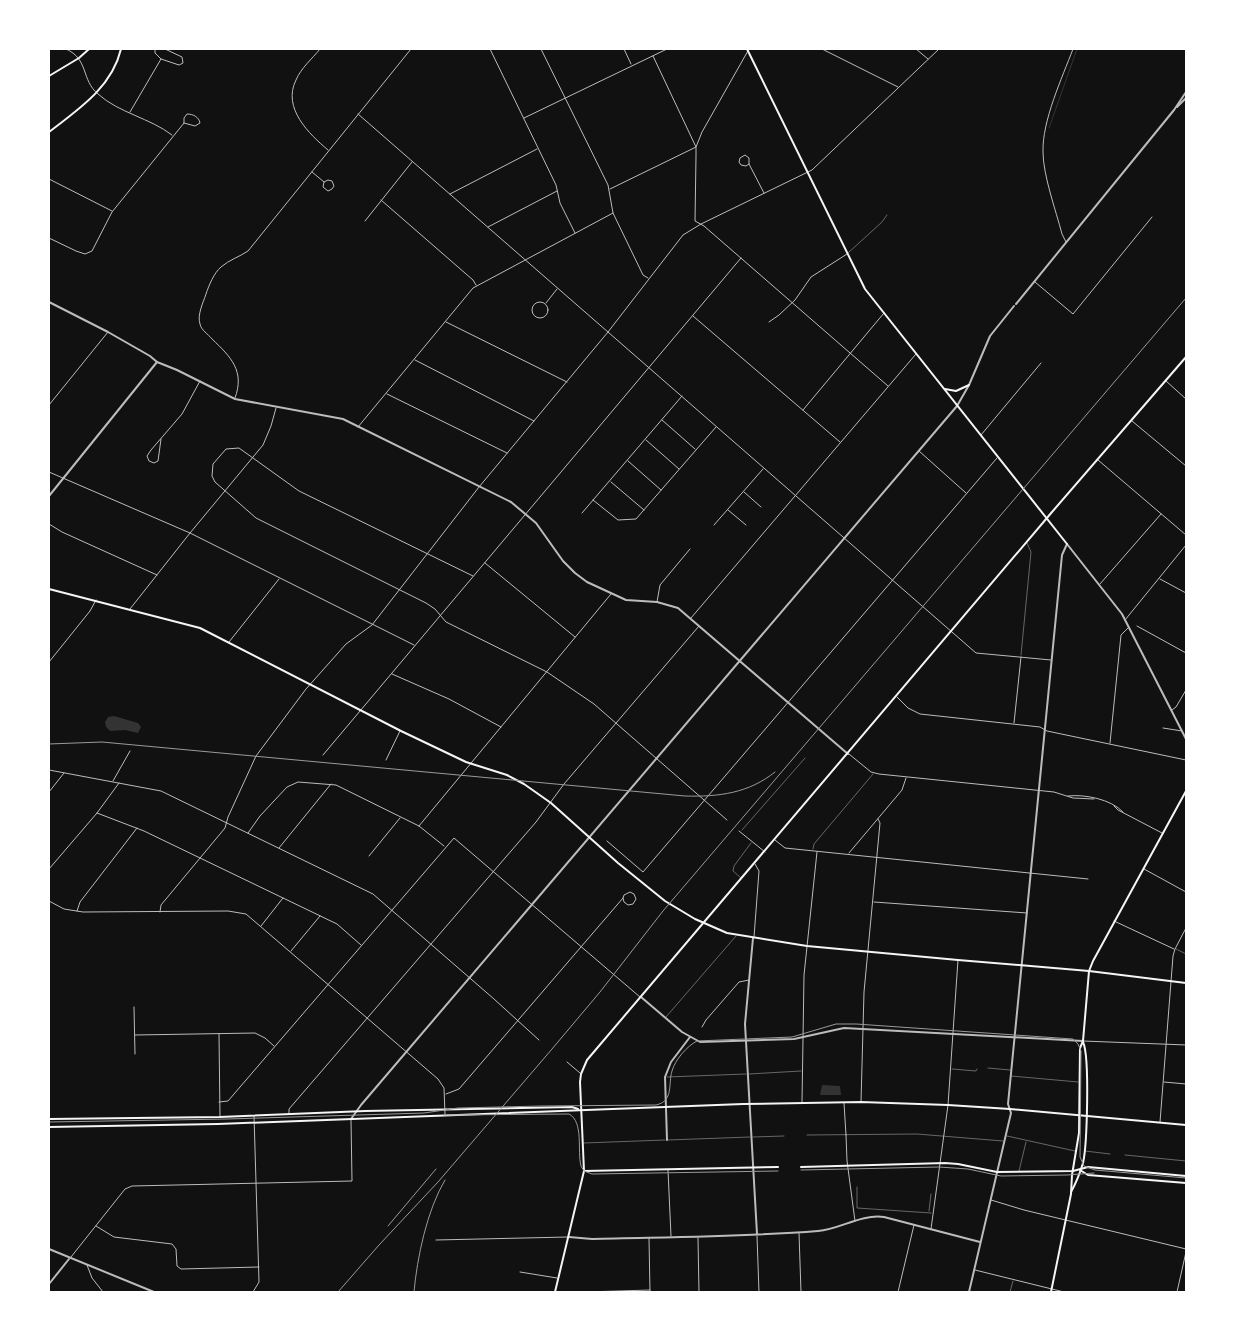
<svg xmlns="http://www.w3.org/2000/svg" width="1235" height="1341" font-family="'Crimson Pro',serif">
<rect width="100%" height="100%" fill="#111"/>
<g fill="#333">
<polygon points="114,716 138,723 141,727 138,733 125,730 110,731 106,727 105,722 108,717"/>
<polygon points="822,1085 840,1086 841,1095 820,1095"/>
</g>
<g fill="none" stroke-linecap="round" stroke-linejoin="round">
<polyline stroke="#333" stroke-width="1" points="1049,128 1077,49"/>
<g stroke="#bcbcbc" stroke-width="0.5">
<polyline points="848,253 882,222 887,215"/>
<polyline points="1021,655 1031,552 1027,543"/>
<polyline points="742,830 805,758"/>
<polyline points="813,849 814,844 873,774"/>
<polyline points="741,878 733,871 734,866 751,843"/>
<polyline points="1176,949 1186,954"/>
<polyline points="666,1017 736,936"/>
<polyline points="988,1068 1010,1070"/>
<polyline points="952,1069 976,1071 977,1069"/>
<polyline points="749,1074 801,1071"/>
<polyline points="1011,1076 1078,1082"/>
<polyline points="667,1077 746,1074"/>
<polyline points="807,1135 917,1134 1003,1141"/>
<polyline points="1007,1136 1075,1151"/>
<polyline points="753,1137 784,1136"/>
<polyline points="668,1140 750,1137"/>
<polyline points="584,1143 665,1140"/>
<polyline points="1085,1151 1110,1154"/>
<polyline points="1125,1155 1186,1161"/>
<polyline points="1019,1171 1026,1142"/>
<polyline points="857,1187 857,1208 931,1213"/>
<polyline points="929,1211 931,1194"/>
<polyline points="1010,1292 1013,1281"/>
</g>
<polyline stroke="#bcbcbc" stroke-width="1" points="846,1135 847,1161 855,1221"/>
<g stroke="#bcbcbc" stroke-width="1">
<path d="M 66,49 C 89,59 81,80 98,94 C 119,113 150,118 172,135"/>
<polyline points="155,49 155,53 161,59 179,65 183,63 182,57 165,49"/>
<path d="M 320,49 C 312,59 301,68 296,80 C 282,108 309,134 328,150"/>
<polyline points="490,49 556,185 560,203 575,233"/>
<polyline points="541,49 608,185 613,213 643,275 648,278"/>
<polyline points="624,49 631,64"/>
<polyline points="749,49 702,132 696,147 696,156 695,221 704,226 888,386"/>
<polyline points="822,49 898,87"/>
<polyline points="916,49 928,59"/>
<polyline points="130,112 161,59"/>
<polyline points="358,114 976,653 1051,660"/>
<polyline points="524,118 667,49"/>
<polyline points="749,164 746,166 741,165 739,162 740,158 745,155 749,158 749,164 764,193"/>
<polyline points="312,172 324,182 328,180 332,181 334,186 332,189 328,191 323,187 324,182"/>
<polyline points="49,179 112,211"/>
<polyline points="610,189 696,147 653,56"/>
<polyline points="450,194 537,149"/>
<polyline points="381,200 473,280 476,285"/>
<polyline points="365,221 412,162"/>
<polyline points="488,227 557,191"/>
<path d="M 49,238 L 76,251 L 85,254 L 92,251 L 112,212 L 184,123 L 184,118 L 187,114 C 193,114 199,117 200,123 L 195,126 L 184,123"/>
<path d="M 1066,242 L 1062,234 C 1056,211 1043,175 1043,152 C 1042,121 1062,78 1073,49"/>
<polyline points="1035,282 1073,314 1152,217"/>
<circle cx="540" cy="310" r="8"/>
<polyline points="546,303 557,289"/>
<polyline points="693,316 840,442"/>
<polyline points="446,322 567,382"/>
<polyline points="769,322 779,315 795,300 811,277 847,254"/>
<polyline points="415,360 534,421"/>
<polyline points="1166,381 1186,399"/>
<polyline points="387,394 507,453"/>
<path d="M 235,398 C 245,371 231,357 212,339 C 208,334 201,330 200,324 C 197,315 203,303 206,294 C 209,285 214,273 221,267 C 229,260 239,257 248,251 L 411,49"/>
<polyline points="49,405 108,332"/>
<polyline points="803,410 884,313"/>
<polyline points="662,420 695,449"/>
<polyline points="1132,421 1186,466"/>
<polyline points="358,427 473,288 613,213"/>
<polyline points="981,435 1041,363"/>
<polyline points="161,439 158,461 154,463 149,461 147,456 151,450 182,414 200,381"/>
<polyline points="646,440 679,469"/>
<polyline points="919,451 966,493"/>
<polyline points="1098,460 1186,535"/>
<polyline points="628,461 661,490"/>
<polyline points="49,472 190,533 414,645"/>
<polyline points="611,482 644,510"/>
<polyline points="744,492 761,507"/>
<polyline points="593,500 618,520 636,519 716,427"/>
<polyline points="728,510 746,525"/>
<polyline points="582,513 682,396"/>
<polyline points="49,524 62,532 157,575"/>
<polyline points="714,525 763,469"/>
<polyline points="485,563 575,637"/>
<polyline points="473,576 299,491 239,448 226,449 213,464 212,476 215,482 256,518 426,603 435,609 446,622 547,672 594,704 727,820"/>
<polyline points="1160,579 1186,593"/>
<polyline points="1100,584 1161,514"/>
<polyline points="657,602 660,585 690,549"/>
<polyline points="130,609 190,533 263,445 271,426 276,408"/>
<polyline points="691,618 916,354"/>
<polyline points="1125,620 1186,545"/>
<polyline points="1137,626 1186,653"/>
<polyline points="229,642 279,579"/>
<polyline points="49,662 90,611 96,600"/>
<polyline points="392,674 449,699 501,727"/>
<polyline points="897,697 908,708 920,714 1040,727 1047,731 1186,760"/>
<polyline points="1172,710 1176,707 1186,690"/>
<polyline points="1014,723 1021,657"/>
<polyline points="1163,728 1182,731"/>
<polyline points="1110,743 1121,635 1128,628"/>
<polyline points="849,754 871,772 879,774 1054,792 1073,798 1094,799"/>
<polyline points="323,755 741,258"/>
<polyline points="386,760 400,731"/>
<polyline points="49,770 161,791 373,894 494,999 539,1040"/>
<polyline points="113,781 130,751"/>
<polyline points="49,792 64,773"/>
<path d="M 1068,796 C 1084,794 1111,799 1123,812"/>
<polyline points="1114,806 1118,810 1162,833"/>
<polyline points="97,813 144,831 337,924 361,945"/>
<polyline points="419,826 611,594"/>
<polyline points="739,831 765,852"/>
<polyline points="248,833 260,816 287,787 298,782 336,785 419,826 444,846"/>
<polyline points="775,840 785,848 1088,879"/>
<polyline points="607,841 643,872 997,458"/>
<polyline points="279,848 331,784"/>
<polyline points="849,853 902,790 906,778"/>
<polyline points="369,856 400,818"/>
<polyline points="49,869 97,813 119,783"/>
<polyline points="1144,869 1186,892"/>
<polyline points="49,901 64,909 83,912 228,911 246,914 438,1079 444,1088 445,1114"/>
<polyline points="874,902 1027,913"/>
<polyline points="77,911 80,902 137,828"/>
<polyline points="160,912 161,905 225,828 228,817 256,756 306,689 346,644 372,625 479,487 608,332 683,235 701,224 812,170 939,49"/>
<polyline points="1114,921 1174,949"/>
<polyline points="261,926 283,898"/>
<polyline points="754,937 759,871 755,864"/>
<polyline points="291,951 320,916"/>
<polyline points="134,1007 135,1054"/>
<polyline points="702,1027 706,1020 739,982 749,980"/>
<polyline points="219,1034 220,1117"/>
<polyline points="135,1035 255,1033 265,1038 274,1046"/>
<polyline points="1083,1041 1186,1045"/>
<polyline points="567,1062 580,1073"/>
<polyline points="1164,1082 1186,1084"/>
<polyline points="446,1094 459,1089 623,898 624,895 630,892 634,894 636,899 633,904 628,905 624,902 623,898"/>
<polyline points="219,1102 228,1101 454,838 640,997"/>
<polyline points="861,1102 864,992 880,823 878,819"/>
<polyline points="802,1103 804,975 817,852"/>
<polyline points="844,1103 846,1135"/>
<polyline points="289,1114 289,1109 536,822 564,784 699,626"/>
<polyline points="1160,1122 1173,956 1175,949 1186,928"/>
<polyline points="668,1170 671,1236"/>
<polyline points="991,1200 1024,1210 1186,1249"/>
<polyline points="96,1226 114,1237 172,1244 176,1249 177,1266 181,1269 259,1267"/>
<polyline points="931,1229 948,1105 958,960"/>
<polyline points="799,1233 801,1292"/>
<polyline points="757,1236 759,1292"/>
<polyline points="649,1238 650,1292"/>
<polyline points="698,1238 699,1292"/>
<polyline points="436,1240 568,1237"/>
<polyline points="71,1257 125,1189 132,1186 352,1181 351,1120"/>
<polyline points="87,1265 92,1278 103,1292"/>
<polyline points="975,1270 1064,1292"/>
<polyline points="520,1272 557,1278"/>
<polyline points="253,1292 259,1282 254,1116"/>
<polyline points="586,1292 650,1290"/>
<polyline points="898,1292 914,1225"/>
<polyline points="1177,1292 1186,1252"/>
</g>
<g stroke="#bcbcbc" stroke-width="2">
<polyline points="1177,107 1186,98"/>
<polyline points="49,302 108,332 150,356 157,362 177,370 235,399 343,419 511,502 536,523 563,561 575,573 587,582 626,600 657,602 678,608 848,754"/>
<polyline points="1016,304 1174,110 1186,92"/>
<polyline points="49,496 157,362"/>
<polyline points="753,938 745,1024 757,1234"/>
<polyline points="641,997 682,1032 700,1042 794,1039 844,1028 1083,1041"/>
<polyline points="351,1119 361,1105 957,406 969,385 990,336 1014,306"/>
<polyline points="667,1140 665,1077 671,1062 690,1037"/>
<path d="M 569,1237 L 592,1239 C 667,1237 742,1237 818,1231 C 841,1229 860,1214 884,1217 L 980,1242"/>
<polyline points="49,1249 154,1292"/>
<polyline points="49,1284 69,1259"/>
<polyline points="969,1292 1011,1113 1008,1104 1062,555 1067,544 1122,614 1186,739"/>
</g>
<g stroke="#f5f5f5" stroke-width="2">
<polyline points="747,49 865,289 1067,544"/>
<polyline points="49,76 79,58 89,49"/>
<path d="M 49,132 C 79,109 112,87 121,49"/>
<polyline points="945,389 956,391 969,385"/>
<polyline points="49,589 200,628 401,731 466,762 507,775 524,784 551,803 618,863 665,901 695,919 727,933 807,946 958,960 1089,971 1186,983"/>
<polyline points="49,1119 220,1117 365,1111 572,1107 578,1109"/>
<polyline points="49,1127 218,1124 743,1104 861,1102 948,1105 1010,1109 1186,1125"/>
<polyline points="801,1167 945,1163 958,1164 997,1172 1073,1171 1088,1167 1186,1176"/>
<polyline points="1080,1170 1088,1175 1186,1183"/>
<polyline points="584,1171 778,1167"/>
<path d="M 1071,1192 C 1076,1183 1080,1173 1083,1163 C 1087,1146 1090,1057 1083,1042"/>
<polyline points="555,1292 584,1171 580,1082 581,1074 587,1060 1052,512 1186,357"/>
<polyline points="1051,1292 1071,1194 1072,1175 1079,1133 1080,1048 1083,1041 1089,971 1093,961 1186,791"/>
</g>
<g stroke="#9a9a9a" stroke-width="1">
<path d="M 444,1115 L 569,1114 C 584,1122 577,1151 581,1166 L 584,1171 L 592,1174 L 778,1171"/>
<path d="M 49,1122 L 227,1119 L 424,1113 L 458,1108 L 542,1106 L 656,1105 C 674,1101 668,1084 672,1071 C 675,1060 687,1046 697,1041 L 792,1037 L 836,1024 L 856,1024 L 1073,1039 L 1078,1044 L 1081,1051 L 1080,1157 L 1084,1166 L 1095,1170 L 1186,1178"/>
<polyline points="801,1170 939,1167 968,1169 1001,1176 1067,1175 1094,1173"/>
</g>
<g stroke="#9a9a9a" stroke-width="1">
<path d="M 49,744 L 102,742 L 685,796 C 719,797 749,793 775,772"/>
<polyline points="388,1226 436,1169"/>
<polyline points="338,1292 379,1245 438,1182 552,1049 600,992 663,911 1186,298"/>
<path d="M 414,1292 C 417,1258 427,1210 445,1180"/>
</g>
</g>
<rect width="1235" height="1341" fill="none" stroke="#ffffff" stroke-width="100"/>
</svg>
